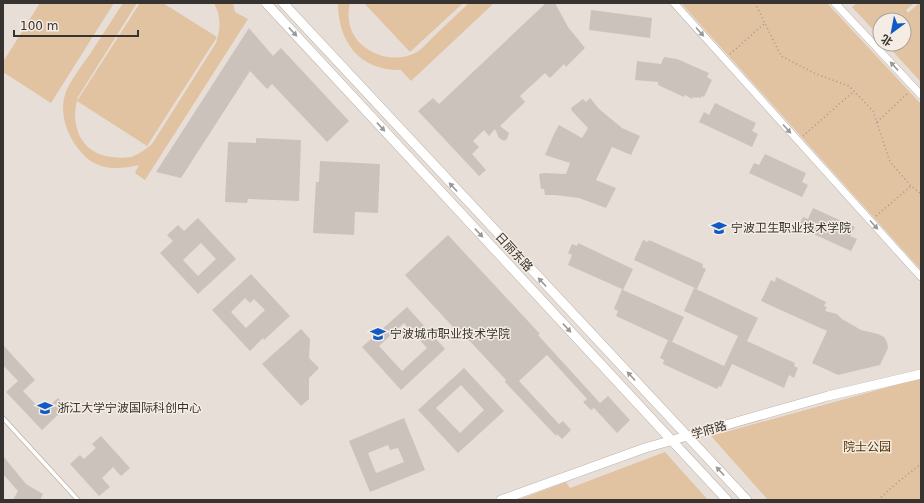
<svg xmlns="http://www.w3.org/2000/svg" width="924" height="503" font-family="'DejaVu Sans','Noto Sans SC',sans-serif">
<rect width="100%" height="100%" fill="#e7dfd7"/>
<g fill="#e1c2a1">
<polygon points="40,3 114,3 51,103 3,72 3,62"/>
<path d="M 123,3 L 137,3 L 78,97 C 69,125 81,154 112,157 C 118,158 125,158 131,157 C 139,154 146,149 152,144 L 216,43 C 221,29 221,16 214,3 L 233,3 L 235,12 L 248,19 L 145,180 L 135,173 L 139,165 C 117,170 97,171 81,152 C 66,135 57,109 68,87 C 74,76 82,65 90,54 C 101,37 112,20 123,3 Z"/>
<polygon points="140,3 163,3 217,37 147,146 77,101"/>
<path d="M 338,3 L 350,3 C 346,18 350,35 362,45 C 377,58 399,62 417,52 C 423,48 428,42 433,37 C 445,26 457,14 469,3 L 494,3 L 411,81 L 401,70 C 360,71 338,42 338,3 Z"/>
<polygon points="364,3 463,3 410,52"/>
<polygon points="681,3 827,3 921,104 921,270"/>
<polygon points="857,3 914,3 906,10 908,13 919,3 921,3 921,82 886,44 904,44 904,20 880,20 880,37 852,7"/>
<polygon points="921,378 921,500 768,500 711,436"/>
<polygon points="665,452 708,500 518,500 566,482 570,488"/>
</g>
<g fill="#cbc3bb" fill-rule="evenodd">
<polygon points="546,3 555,3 568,27 585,48 566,67 564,64 550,78 545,73 520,96 525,102 500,126 509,133 507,139 504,141 499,138 495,129 489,136 484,130 473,141 479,147 472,154 486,170 479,176 418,111 433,98 439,104"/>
<polygon points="591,10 652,18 650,38 589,30"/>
<polygon points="249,28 273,56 281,48 349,121 327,142 272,84 267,89 250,71 181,178 156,172"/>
<polygon points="664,57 677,59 709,73 707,77 712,80 704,97 702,96 701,98 698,97 697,98 693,97 692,99 685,95 684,97 658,85 658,82 635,80 637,61 661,64"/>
<polygon points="590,98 599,109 622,128 640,136 631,155 612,147 596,180 616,188 606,208 579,198 555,195 545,195 544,189 541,189 539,174 544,173 566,174 570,163 545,155 554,134 559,125 582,138 588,128 572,111 571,108 583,99 586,102"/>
<polygon points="715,103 756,123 752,131 758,134 752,147 699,122 704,112 709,115"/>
<polygon points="256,138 301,140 299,201 248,199 247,203 225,202 228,142 256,143"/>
<polygon points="765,154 806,173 802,182 808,185 802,197 749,173 754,163 759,165"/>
<polygon points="320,161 380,164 378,213 355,212 354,235 313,233 316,182 319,182"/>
<polygon points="813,208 855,227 850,236 857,239 851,251 798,227 803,217 808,219"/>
<path d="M 198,218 L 236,259 L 198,294 L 160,253 L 173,241 L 167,235 L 178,225 L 184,231 ZM 201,243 L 216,259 L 198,276 L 183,260 Z"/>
<polygon points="448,235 540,334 538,335 600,403 608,396 630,420 617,433 594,408 591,410 583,402 587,399 547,355 519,381 559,424 563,421 571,430 562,439 557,434 556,436 505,382 506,380 466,337 464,339 405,275"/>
<polygon points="643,240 648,242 649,240 703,264 702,267 706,269 697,289 634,260"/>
<polygon points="578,243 633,269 623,290 684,317 672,342 616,316 618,311 614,309 622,289 568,265 572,255 568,253 572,244 577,246"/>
<path d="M 251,274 L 290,316 L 264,340 L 263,338 L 250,351 L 212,310 ZM 245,298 L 250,303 L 254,299 L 265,310 L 246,328 L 231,312 Z"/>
<polygon points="776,277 826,302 824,306 827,307 825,311 837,314 842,319 861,330 878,334 884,337 887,342 888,348 880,365 838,375 812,363 827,331 761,301 771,280 775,282"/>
<polygon points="694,288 758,318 747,341 795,363 794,366 798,368 794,378 789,375 784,388 732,364 721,387 719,386 717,389 663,364 664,360 660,358 668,340 724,366 738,336 684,311"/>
<path d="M 407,307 L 445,349 L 401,390 L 362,347 ZM 404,323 L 427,348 L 402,371 L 379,346 Z"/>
<polygon points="301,329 310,339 309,358 319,368 309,378 309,399 301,406 262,364"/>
<polygon points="3,345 35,380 23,391 43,412 58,398 66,407 42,430 6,392 18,381 3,365"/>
<path d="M 464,368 L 504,411 L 458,453 L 418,410 ZM 461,385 L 484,410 L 460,433 L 436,408 Z"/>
<path d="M 404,418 L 425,470 L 370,492 L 349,441 ZM 388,445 L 390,450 L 398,448 L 404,462 L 376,473 L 368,453 Z"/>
<polygon points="101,436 130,468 121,476 113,467 102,478 110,487 99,496 70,464 80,455 84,459 96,448 92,444"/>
<polygon points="3,456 26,484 43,494 40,500 13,500 18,491 3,474"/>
</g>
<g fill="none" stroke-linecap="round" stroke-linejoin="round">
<g stroke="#bcb4ac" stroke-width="5">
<polyline id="lane" points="3,418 78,500"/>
</g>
<g stroke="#bcb4ac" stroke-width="8">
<g id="street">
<polyline points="674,3 921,277"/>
<polyline points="835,3 921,95"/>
</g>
</g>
<g stroke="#bcb4ac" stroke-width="10">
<g id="secondary">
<polyline points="266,3 727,500"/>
<polyline points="283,3 747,500"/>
<polyline points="501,500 645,448 828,396 921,374"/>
</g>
</g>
<g stroke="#9e9892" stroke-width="1.5" stroke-dasharray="1 3" stroke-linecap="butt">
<polyline points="755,3 781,56 816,74 849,86 873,111 890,162 911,186 921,194"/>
<polyline points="730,54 765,23"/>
<polyline points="877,122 909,92"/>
<polyline points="803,136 854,91"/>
<polyline points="876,216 911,186"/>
<polyline points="878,500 898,482 921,464"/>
</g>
<use href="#lane" stroke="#fff" stroke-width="3.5"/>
<use href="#street" stroke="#fff" stroke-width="7"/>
<use href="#secondary" stroke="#fff" stroke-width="9"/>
</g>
<defs><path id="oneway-solid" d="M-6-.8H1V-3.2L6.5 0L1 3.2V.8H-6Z"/></defs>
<g fill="#9a9998">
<use href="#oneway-solid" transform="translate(293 32) rotate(47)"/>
<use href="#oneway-solid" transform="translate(700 32) rotate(48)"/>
<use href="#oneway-solid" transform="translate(894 66) rotate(-133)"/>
<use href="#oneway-solid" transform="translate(381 127) rotate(47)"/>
<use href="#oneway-solid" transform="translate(787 129) rotate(48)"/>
<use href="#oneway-solid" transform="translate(453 187) rotate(-133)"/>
<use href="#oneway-solid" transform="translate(874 225) rotate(48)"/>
<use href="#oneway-solid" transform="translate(479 233) rotate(47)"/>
<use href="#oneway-solid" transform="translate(542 282) rotate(-133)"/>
<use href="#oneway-solid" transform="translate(567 328) rotate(47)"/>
<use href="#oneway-solid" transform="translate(631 376) rotate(-133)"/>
<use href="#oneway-solid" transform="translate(720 471) rotate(-133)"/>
</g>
<defs>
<g id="university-bare" transform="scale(1.2)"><path d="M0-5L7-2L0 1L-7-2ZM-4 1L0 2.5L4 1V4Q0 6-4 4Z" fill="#115ac5" stroke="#f5ece4" stroke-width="2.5" paint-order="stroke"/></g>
</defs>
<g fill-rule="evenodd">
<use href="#university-bare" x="719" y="228"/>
<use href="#university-bare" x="378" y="334"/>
<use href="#university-bare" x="45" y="408"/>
</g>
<g text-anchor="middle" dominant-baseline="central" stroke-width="3" stroke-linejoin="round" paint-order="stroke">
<g font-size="12" fill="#363330" stroke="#f5ece4" text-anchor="start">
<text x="731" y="228">宁波卫生职业技术学院</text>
<text x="390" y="334">宁波城市职业技术学院</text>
<text x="57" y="408">浙江大学宁波国际科创中心</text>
</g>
<g font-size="12" fill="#363330" stroke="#f5ece4">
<text transform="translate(514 252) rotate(47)">日丽东路</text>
<text transform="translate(709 430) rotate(-16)">学府路</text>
</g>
<g font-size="12" fill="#553404" stroke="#f5ece4">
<text x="867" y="447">院士公园</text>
</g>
</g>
<rect width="924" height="503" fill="none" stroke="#363330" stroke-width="8"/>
<g transform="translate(892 32) rotate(212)"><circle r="19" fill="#f5ece4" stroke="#a9a29c"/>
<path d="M0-3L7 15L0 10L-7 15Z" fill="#115ac5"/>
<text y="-6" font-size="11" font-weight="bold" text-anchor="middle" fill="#363330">北</text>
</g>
<path d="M14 30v6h124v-6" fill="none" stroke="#363330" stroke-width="2"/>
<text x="20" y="30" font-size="12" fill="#363330" stroke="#f5ece4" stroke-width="3" paint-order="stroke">100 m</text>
</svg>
